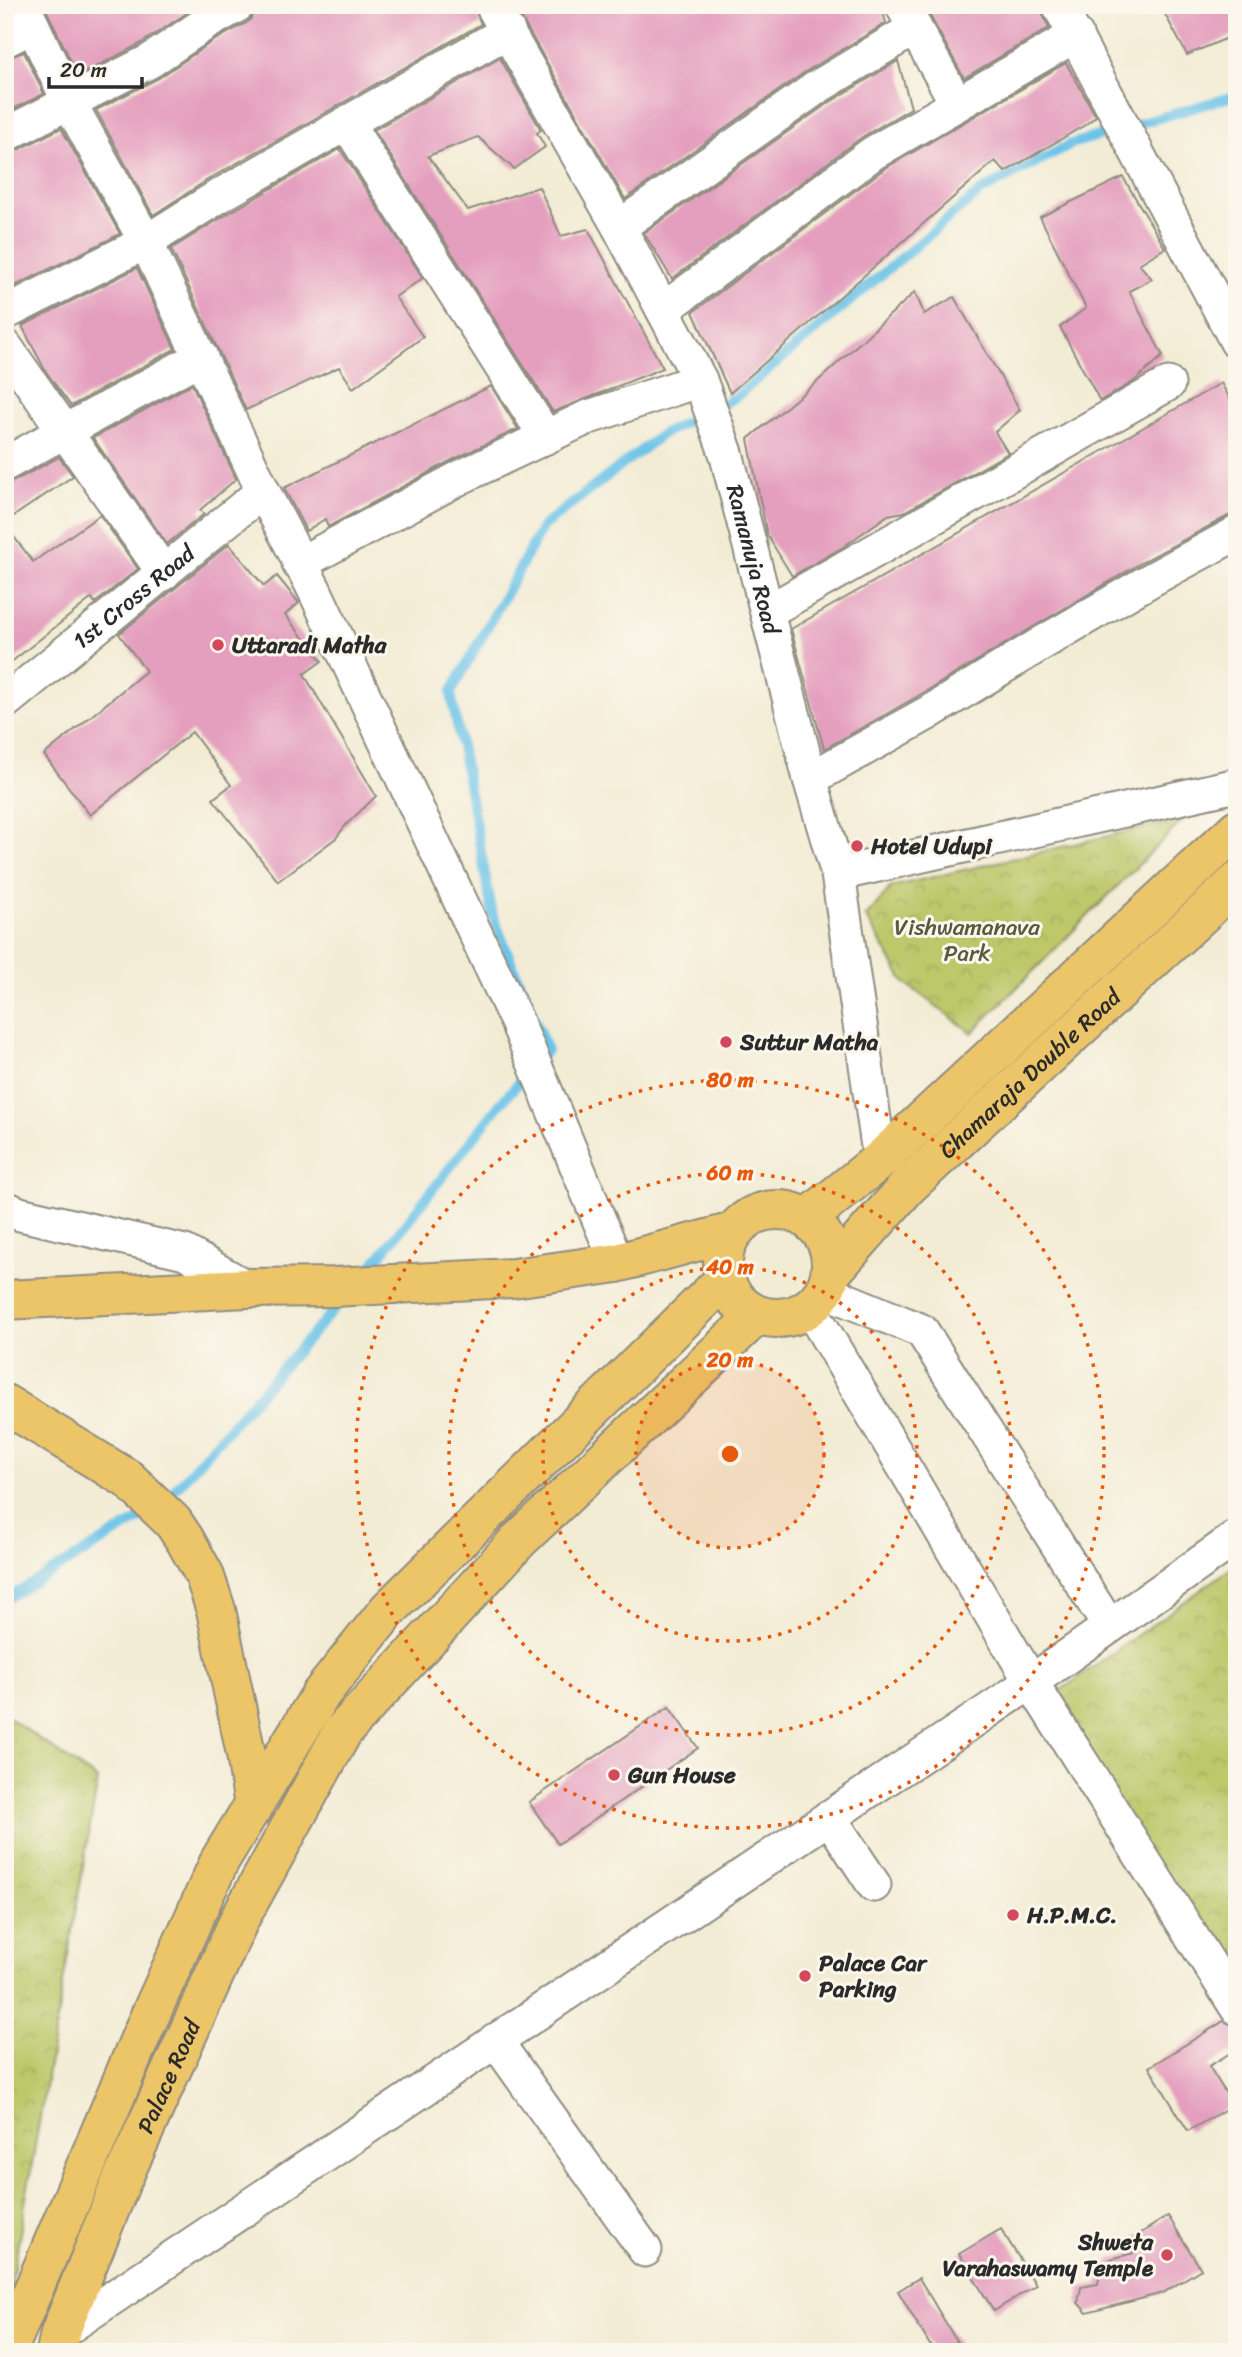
<svg xmlns="http://www.w3.org/2000/svg" width="1242" height="2357" font-family="Sriracha,sans-serif">
<defs>
<pattern id="park-crowns" width="20" height="18" patternUnits="userSpaceOnUse" patternTransform="scale(1.75)"><rect width="20" height="18" fill="#bcc86a"/><path d="M2 6a3 3 0 1 1 6 0M12 15a3 3 0 1 1 6 0" fill="none" stroke="#a2ac5c"/></pattern>
</defs>
<rect width="100%" height="100%" fill="#fbf7ec"/>
<filter id="ink" filterUnits="userSpaceOnUse"><feTurbulence type="fractalNoise" baseFrequency=".0143" numOctaves="2"/><feDisplacementMap in="SourceGraphic" scale="14" xChannelSelector="R" yChannelSelector="G"/><feConvolveMatrix kernelMatrix="1 2 1 2 8 2 1 2 1" color-interpolation-filters="sRGB"/></filter>
<filter id="wash" filterUnits="userSpaceOnUse"><feTurbulence type="fractalNoise" baseFrequency=".00686" numOctaves="4" result="noise"/><feDisplacementMap in="SourceGraphic" scale="28" xChannelSelector="R" yChannelSelector="G"/><feGaussianBlur stdDeviation="1.57" result="paint"/><feColorMatrix in="noise" values="0 0 0 0 0 0 0 0 0 0 0 0 0 0 0 0 0 1.4 0 .05"/><feComposite in="paint" operator="in"/></filter>
<g filter="url(#wash)">
<rect width="100%" height="100%" fill="#f3ecd5"/>
<g fill="url(#park-crowns)" stroke="#747a4a" stroke-width="2">
<polygon points="1185,818 972,1033 904,982 866,917 891,887"/>
<polygon points="1237,1564 1237,2008 1050,1698"/>
<polygon points="5,1715 98,1780 5,2320"/>
</g>
<g fill="none" stroke-linecap="round" stroke-linejoin="round">
<g stroke="#6bc3e8" stroke-width="10">
<polyline points="365,1275 500,1104 547,1050 493,916 451,693 543,526 661,435 736,397 980,192 1071,144 1237,95"/>
<polyline points="163,1503 345,1297"/>
<polyline points="5,1600 151,1512"/>
</g>
</g>
<g id="blocks">
<g fill="#e49fbe">
<polygon points="44,5 199,5 140,44 78,76"/>
<polygon points="257,5 473,5 481,24 209,179 153,215 96,110 159,78 213,41 248,22 254,15"/>
<polygon points="514,5 881,5 886,23 805,72 625,199"/>
<polygon points="924,5 1039,5 1049,28 964,78"/>
<polygon points="1160,5 1237,5 1237,34 1187,55"/>
<polygon points="24,52 44,94 5,113 5,59"/>
<polygon points="500,58 541,130 537,133 545,147 514,169 478,137 428,156 468,210 539,187 561,236 588,229 663,368 553,412 374,130"/>
<polygon points="898,61 911,108 862,137 672,279 644,233 827,104"/>
<polygon points="1066,63 1096,116 1085,125 1005,172 995,161 730,393 693,312 884,169"/>
<polygon points="61,128 120,234 5,291 5,154 14,152"/>
<polygon points="340,149 423,278 395,297 423,337 353,388 339,367 246,410 171,249 229,213"/>
<polygon points="1123,177 1165,248 1139,264 1152,279 1129,291 1163,356 1133,382 1100,401 1060,327 1086,308 1040,217"/>
<polygon points="137,268 175,349 71,406 45,370 22,326"/>
<polygon points="915,292 924,314 954,297 1020,410 995,432 1008,453 904,512 888,515 843,547 792,576 767,535 748,439 818,381"/>
<polygon points="1221,383 1237,411 1237,514 1228,516 1144,561 918,696 824,749 791,629"/>
<polygon points="192,384 236,479 200,510 204,514 167,544 93,438"/>
<polygon points="491,386 518,429 452,460 328,527 325,519 306,531 284,488"/>
<polygon points="59,457 73,476 5,522 5,483 14,481"/>
<polygon points="100,515 138,569 95,603 92,598 5,667 5,525 33,562"/>
<polygon points="229,544 264,586 277,576 299,603 285,615 322,661 304,674 376,796 346,825 336,838 278,881 213,799 231,785 192,732 90,815 44,755 146,671 119,634"/>
<polygon points="669,1707 698,1748 558,1844 529,1802"/>
<polygon points="1224,2021 1237,2027 1237,2049 1209,2066 1233,2105 1188,2131 1149,2067"/>
<polygon points="1168,2216 1201,2269 1163,2293 1087,2313 1078,2303 1081,2287 1098,2284 1100,2273 1111,2259 1133,2253 1127,2242"/>
<polygon points="1001,2229 1036,2285 994,2311 959,2254"/>
<polygon points="919,2278 963,2352 934,2352 898,2291"/>
</g>
</g>
</g>
<g filter="url(#ink)">
<use href="#blocks" fill-opacity="0" stroke="#8f8c80" stroke-width="2"/>
<g fill="none" stroke-linecap="round" stroke-linejoin="round">
<g stroke="#8f8c80" stroke-width="37">
<g id="minor">
<polyline points="23,5 69,102 146,242 263,491 314,589 517,1022 617,1263"/>
<path id="s1" d="M 492,5 L 619,227 L 663,310 L 700,380 L 726,453 L 810,779 L 838,874 L 880,1160"/>
<polyline points="902,5 957,104"/>
<polyline points="1059,5 1237,342"/>
<polyline points="5,40 33,26"/>
<polyline points="348,125 546,437"/>
<polyline points="5,135 150,61 203,25 238,5"/>
<polyline points="619,227 816,88 915,28"/>
<polyline points="663,310 873,153 1076,35"/>
<polyline points="5,313 146,242 219,196 508,31"/>
<polyline points="5,346 164,573"/>
<polyline points="5,464 201,357"/>
<polyline points="299,564 461,477 586,418 700,380"/>
<polyline points="767,612 1168,384"/>
<path id="s2" d="M 5,702 L 263,491"/>
<polyline points="810,779 928,713 1044,642 1154,578 1237,533"/>
<polyline points="838,874 1237,785"/>
<polyline points="5,1208 20,1214 185,1252 248,1288"/>
<polyline points="825,1291 922,1331 1109,1626"/>
<polyline points="810,1308 1031,1682 1237,2008"/>
<polyline points="829,1817 874,1885"/>
<polyline points="495,2040 645,2250"/>
<polyline points="60,2333 1031,1682 1237,1537"/>
</g>
</g>
<g stroke="#8f8c80" stroke-width="42">
<g id="major">
<circle cx="777" cy="1264" r="54"/>
<polyline points="808,1218 880,1160 1237,829"/>
<path id="s3" d="M 831,1273 L 908,1186 L 1237,882"/>
<polyline points="5,1300 248,1288 333,1287 513,1278 617,1263 733,1232"/>
<polyline points="5,1404 128,1479 173,1522 185,1540 204,1574 216,1610 246,1754 254,1806"/>
<polyline points="7,2352 144,2029 220,1860 321,1694 388,1610 724,1280"/>
<path id="s4" d="M 56,2352 L 60,2333 L 121,2182 L 240,1918 L 343,1731 L 519,1540 L 757,1315"/>
</g>
</g>
<use href="#minor" stroke="#fff" stroke-width="33"/>
<use href="#major" stroke="#edc569" stroke-width="38"/>
</g>
</g>
<circle cx="730" cy="1454" r="94" fill="#e8590c" fill-opacity=".12"/>
<g fill="none" stroke="#e8590c" stroke-width="3.5" stroke-dasharray="3.5 7">
<circle cx="730" cy="1454" r="94"/>
<circle cx="730" cy="1454" r="187"/>
<circle cx="730" cy="1454" r="281"/>
<circle cx="730" cy="1454" r="374"/>
</g>
<g fill="#d1495b" stroke="#fbf7ec" stroke-width="2.5">
<circle cx="218" cy="645" r="7"/>
<circle cx="857" cy="846" r="7"/>
<circle cx="726" cy="1042" r="7"/>
<circle cx="614" cy="1775" r="7"/>
<circle cx="1013" cy="1915" r="7"/>
<circle cx="805" cy="1976" r="7"/>
<circle cx="1167" cy="2255" r="7"/>
</g>
<g text-anchor="middle" dominant-baseline="central" stroke-width="6" stroke-linejoin="round" paint-order="stroke">
<g font-size="23" fill="#2b2b2b" stroke="#fbf7ec">
<text stroke="none"><textPath href="#s1" startOffset="616">Ramanuja Road</textPath></text>
<text stroke="none"><textPath href="#s2" startOffset="166">1st Cross Road</textPath></text>
<text stroke="none"><textPath href="#s3" startOffset="282">Chamaraja Double Road</textPath></text>
<text stroke="none"><textPath href="#s4" startOffset="298">Palace Road</textPath></text>
</g>
<g font-size="23" font-weight="bold" fill="#2b2b2b" stroke="#fbf7ec" text-anchor="start">
<text x="232" y="645">Uttaradi Matha</text>
<text x="871" y="846">Hotel Udupi</text>
<text x="740" y="1042">Suttur Matha</text>
<text x="628" y="1775">Gun House</text>
<text x="1027" y="1915">H.P.M.C.</text>
<text x="819" y="1963">Palace Car<tspan x="819" dy="26">Parking</tspan></text>
<text x="1153" y="2242" text-anchor="end">Shweta<tspan x="1153" dy="26">Varahaswamy Temple</tspan></text>
</g>
<g font-size="23" fill="#565a3e" stroke="#fbf7ec">
<text x="967" y="927">Vishwamanava<tspan x="967" dy="26">Park</tspan></text>
</g>
</g>
<circle cx="730" cy="1454" r="10" fill="#e8590c" stroke="#fbf7ec" stroke-width="3.5"/>
<g font-size="21" text-anchor="middle" font-weight="bold" fill="#e8590c" stroke="#fbf7ec" stroke-width="6" stroke-linejoin="round" paint-order="stroke">
<text x="730" y="1087">80 m</text>
<text x="730" y="1180">60 m</text>
<text x="730" y="1274">40 m</text>
<text x="730" y="1367">20 m</text>
</g>
<rect width="1242" height="2357" fill="none" stroke="#fbf7ec" stroke-width="28"/>
<path d="M49 77v10h93v-10" fill="none" stroke="#2b2b2b" stroke-width="3.5"/>
<text x="60" y="77" font-size="21" fill="#2b2b2b" stroke="#fbf7ec" stroke-width="5" paint-order="stroke">20 m</text>
</svg>
